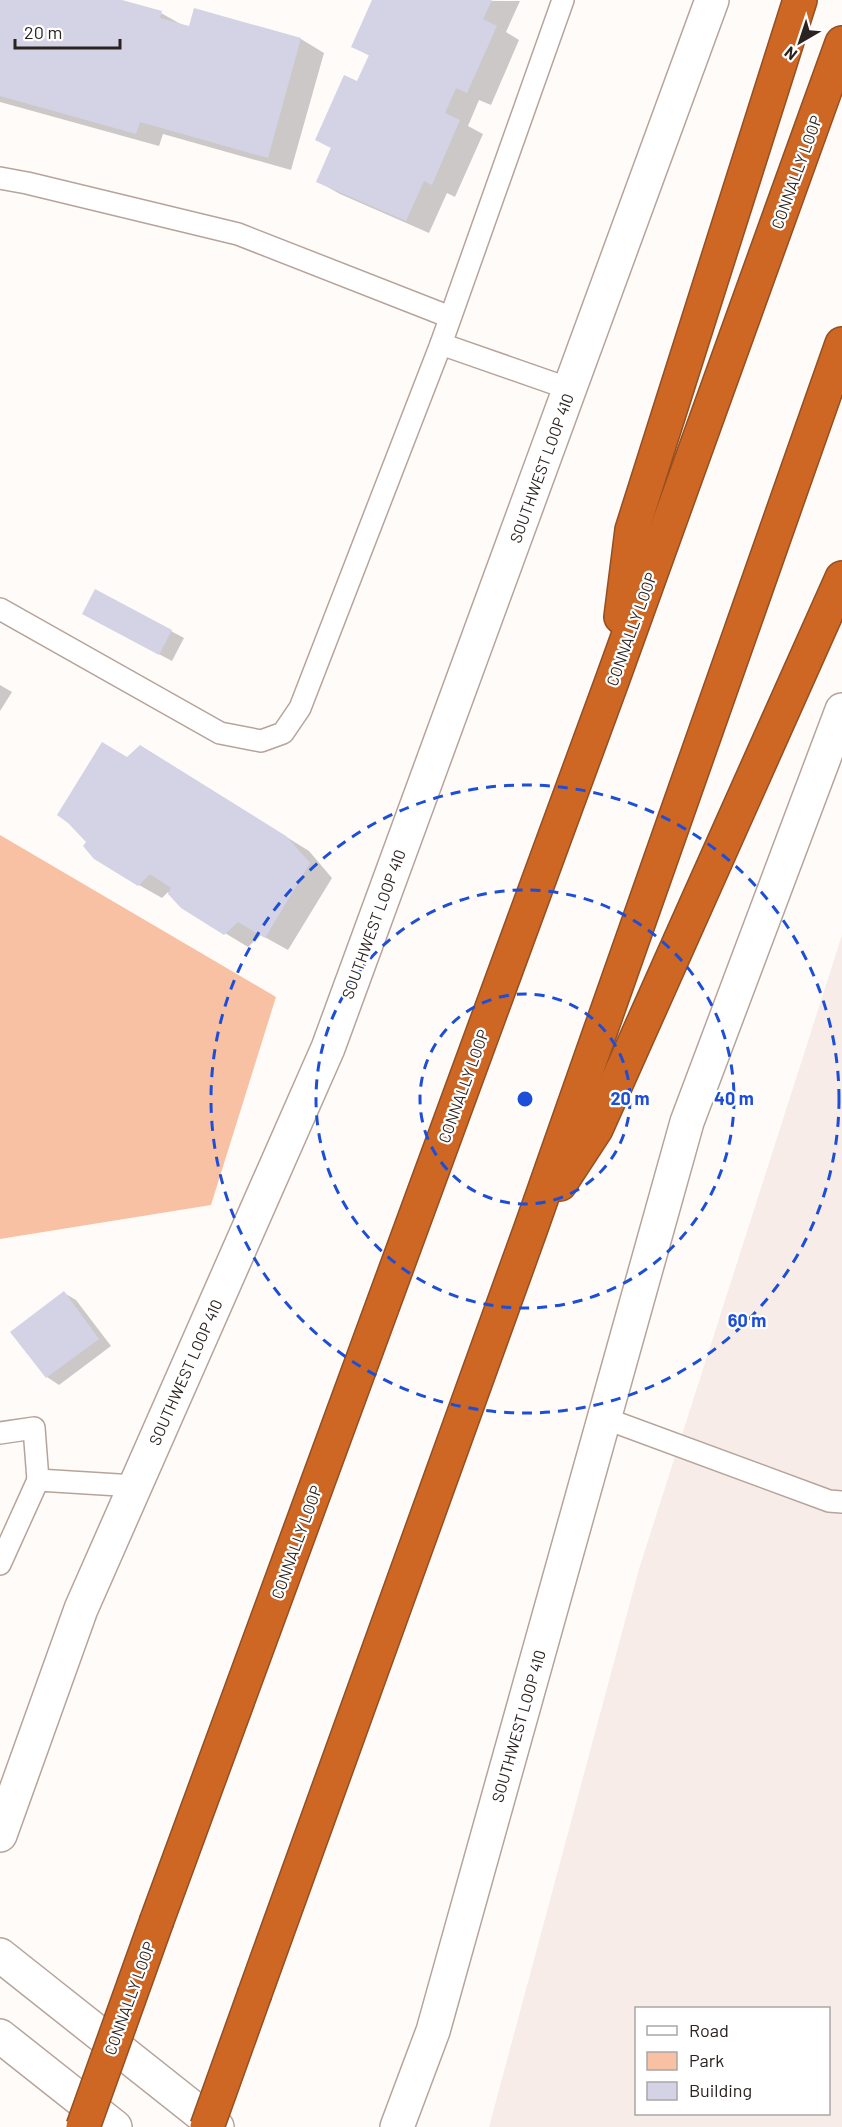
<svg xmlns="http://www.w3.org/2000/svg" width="842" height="2127" font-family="Barlow,sans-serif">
<rect width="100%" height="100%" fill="#fffbf9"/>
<path fill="#f7ece7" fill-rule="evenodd" d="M 842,935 L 842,2127 L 489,2127 L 639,1569 ZM 636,2008 L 828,2008 L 828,2114 L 636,2114 Z"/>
<polygon fill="#f8c1a4" points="0,835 276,997 211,1205 0,1239"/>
<g fill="#0003">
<polygon points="0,0 117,0 161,13 184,26 301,39 324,53 291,170 163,134 159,146 0,102"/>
<polygon points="373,0 520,1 506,32 519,40 491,105 479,100 468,126 483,134 455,197 447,193 429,233 340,194 317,181 370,56 353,47"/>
<polygon points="96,621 171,631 184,638 172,661"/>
<polygon points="0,685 12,692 0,711"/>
<polygon points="128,759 163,760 309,851 332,878 288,950 261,935 248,947 182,907 168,892 162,898 139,885"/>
<polygon points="64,1293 76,1300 111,1346 59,1385 47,1377"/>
</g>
<g fill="#d4d3e5">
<polygon points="0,0 122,0 162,11 160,18 189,26 194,8 301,38 268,158 140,122 136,134 0,96"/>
<polygon points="372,0 492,0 483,19 497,26 467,93 456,88 445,113 460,120 432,185 424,181 406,221 316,182 331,148 315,140 344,75 357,81 369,55 351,47"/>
<polygon points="95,589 172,630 159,655 82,614"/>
<polygon points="102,742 127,757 140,745 286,836 310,863 265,938 238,922 224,935 181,908 168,894 171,888 150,874 138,886 94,859 83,846 86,842 68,823 57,815"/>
<polygon points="64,1291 99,1339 46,1378 10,1332"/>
</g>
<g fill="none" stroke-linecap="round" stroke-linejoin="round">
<g stroke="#b6a49b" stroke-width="24">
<g id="service">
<polyline points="0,178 27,183 238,234 450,317"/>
<polyline points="441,344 570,389"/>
<polyline points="0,609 220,733 261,741 283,733 300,708 441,344 563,0"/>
<polyline points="604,1418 829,1501 842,1502"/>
<polyline points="0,1433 34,1428 38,1480"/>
<polyline points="0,1564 38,1480 135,1486"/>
</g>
</g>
<g stroke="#b6a49b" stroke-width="36">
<g id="secondary">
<polyline points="0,1835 81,1609 328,1048 712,0"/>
<polyline points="0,1955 217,2127"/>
<polyline points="0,2036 115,2127"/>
<polyline points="397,2127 433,2031 687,1122 842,710"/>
</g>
</g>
<g stroke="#944f22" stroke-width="36">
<g id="motorway">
<polyline points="621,617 632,530 800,0"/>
<polyline points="560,1184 596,1129 842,578"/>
<polyline points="157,1920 612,681 842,43"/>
<polyline points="255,1993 531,1228 842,344"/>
</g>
</g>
<use href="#service" stroke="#fff" stroke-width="21"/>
<use href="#secondary" stroke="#fff" stroke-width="33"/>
<use href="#motorway" stroke="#cd6723" stroke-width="33"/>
<g stroke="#944f22" stroke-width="36" stroke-linecap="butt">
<g id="motorway-bridge">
<polyline points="83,2127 157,1920"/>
<polyline points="207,2127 255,1993"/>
</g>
</g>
<use href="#motorway-bridge" stroke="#cd6723" stroke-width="33"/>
</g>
<g fill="none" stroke="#1d4ed8" stroke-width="3" stroke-dasharray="10 8">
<circle cx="525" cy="1099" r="105"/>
<circle cx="525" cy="1099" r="209"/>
<circle cx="525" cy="1099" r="314"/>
</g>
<g text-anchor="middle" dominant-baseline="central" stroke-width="4.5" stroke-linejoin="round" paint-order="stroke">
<g font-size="16" fill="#2a2320" stroke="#fff">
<text transform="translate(796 172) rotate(-70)">CONNALLY LOOP</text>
<text transform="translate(541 468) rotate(-70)">SOUTHWEST LOOP 410</text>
<text transform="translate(631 629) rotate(-70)">CONNALLY LOOP</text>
<text transform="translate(373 924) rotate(-70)">SOUTHWEST LOOP 410</text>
<text transform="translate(463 1086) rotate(-70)">CONNALLY LOOP</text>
<text transform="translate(185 1372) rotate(-66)">SOUTHWEST LOOP 410</text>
<text transform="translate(296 1542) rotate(-70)">CONNALLY LOOP</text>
<text transform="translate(518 1726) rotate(-74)">SOUTHWEST LOOP 410</text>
<text transform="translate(129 1998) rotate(-70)">CONNALLY LOOP</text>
</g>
</g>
<circle cx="525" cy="1099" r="9" fill="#1d4ed8" stroke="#fff" stroke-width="3"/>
<g font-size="18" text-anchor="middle" font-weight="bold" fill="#1d4ed8" stroke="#fff" stroke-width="4.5" stroke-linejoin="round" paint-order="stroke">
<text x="630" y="1105">20 m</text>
<text x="734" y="1105">40 m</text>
<text x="747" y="1327">60 m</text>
</g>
<rect x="635" y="2007" width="195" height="108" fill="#ffffff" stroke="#aaa7a6" stroke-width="1.5"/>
<rect x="647" y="2026" width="30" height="9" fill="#ffffff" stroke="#aaa7a6" stroke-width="1.5"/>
<text x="689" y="2037" font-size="18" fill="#2a2320">Road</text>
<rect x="647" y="2052" width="30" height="18" fill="#f8c1a4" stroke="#aaa7a6" stroke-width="1.5"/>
<text x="689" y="2067" font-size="18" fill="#2a2320">Park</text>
<rect x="647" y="2082" width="30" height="18" fill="#d4d3e5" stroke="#aaa7a6" stroke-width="1.5"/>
<text x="689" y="2097" font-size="18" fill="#2a2320">Building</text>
<g transform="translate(800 42) rotate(219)" stroke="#ffffff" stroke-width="4.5" paint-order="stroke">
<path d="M0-4.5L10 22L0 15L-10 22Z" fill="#2a2320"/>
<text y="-9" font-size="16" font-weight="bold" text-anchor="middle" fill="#2a2320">N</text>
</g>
<path d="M15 39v9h105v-9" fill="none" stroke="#2a2320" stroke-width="3"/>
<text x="24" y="39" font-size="18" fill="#2a2320" stroke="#ffffff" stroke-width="4.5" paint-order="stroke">20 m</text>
</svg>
